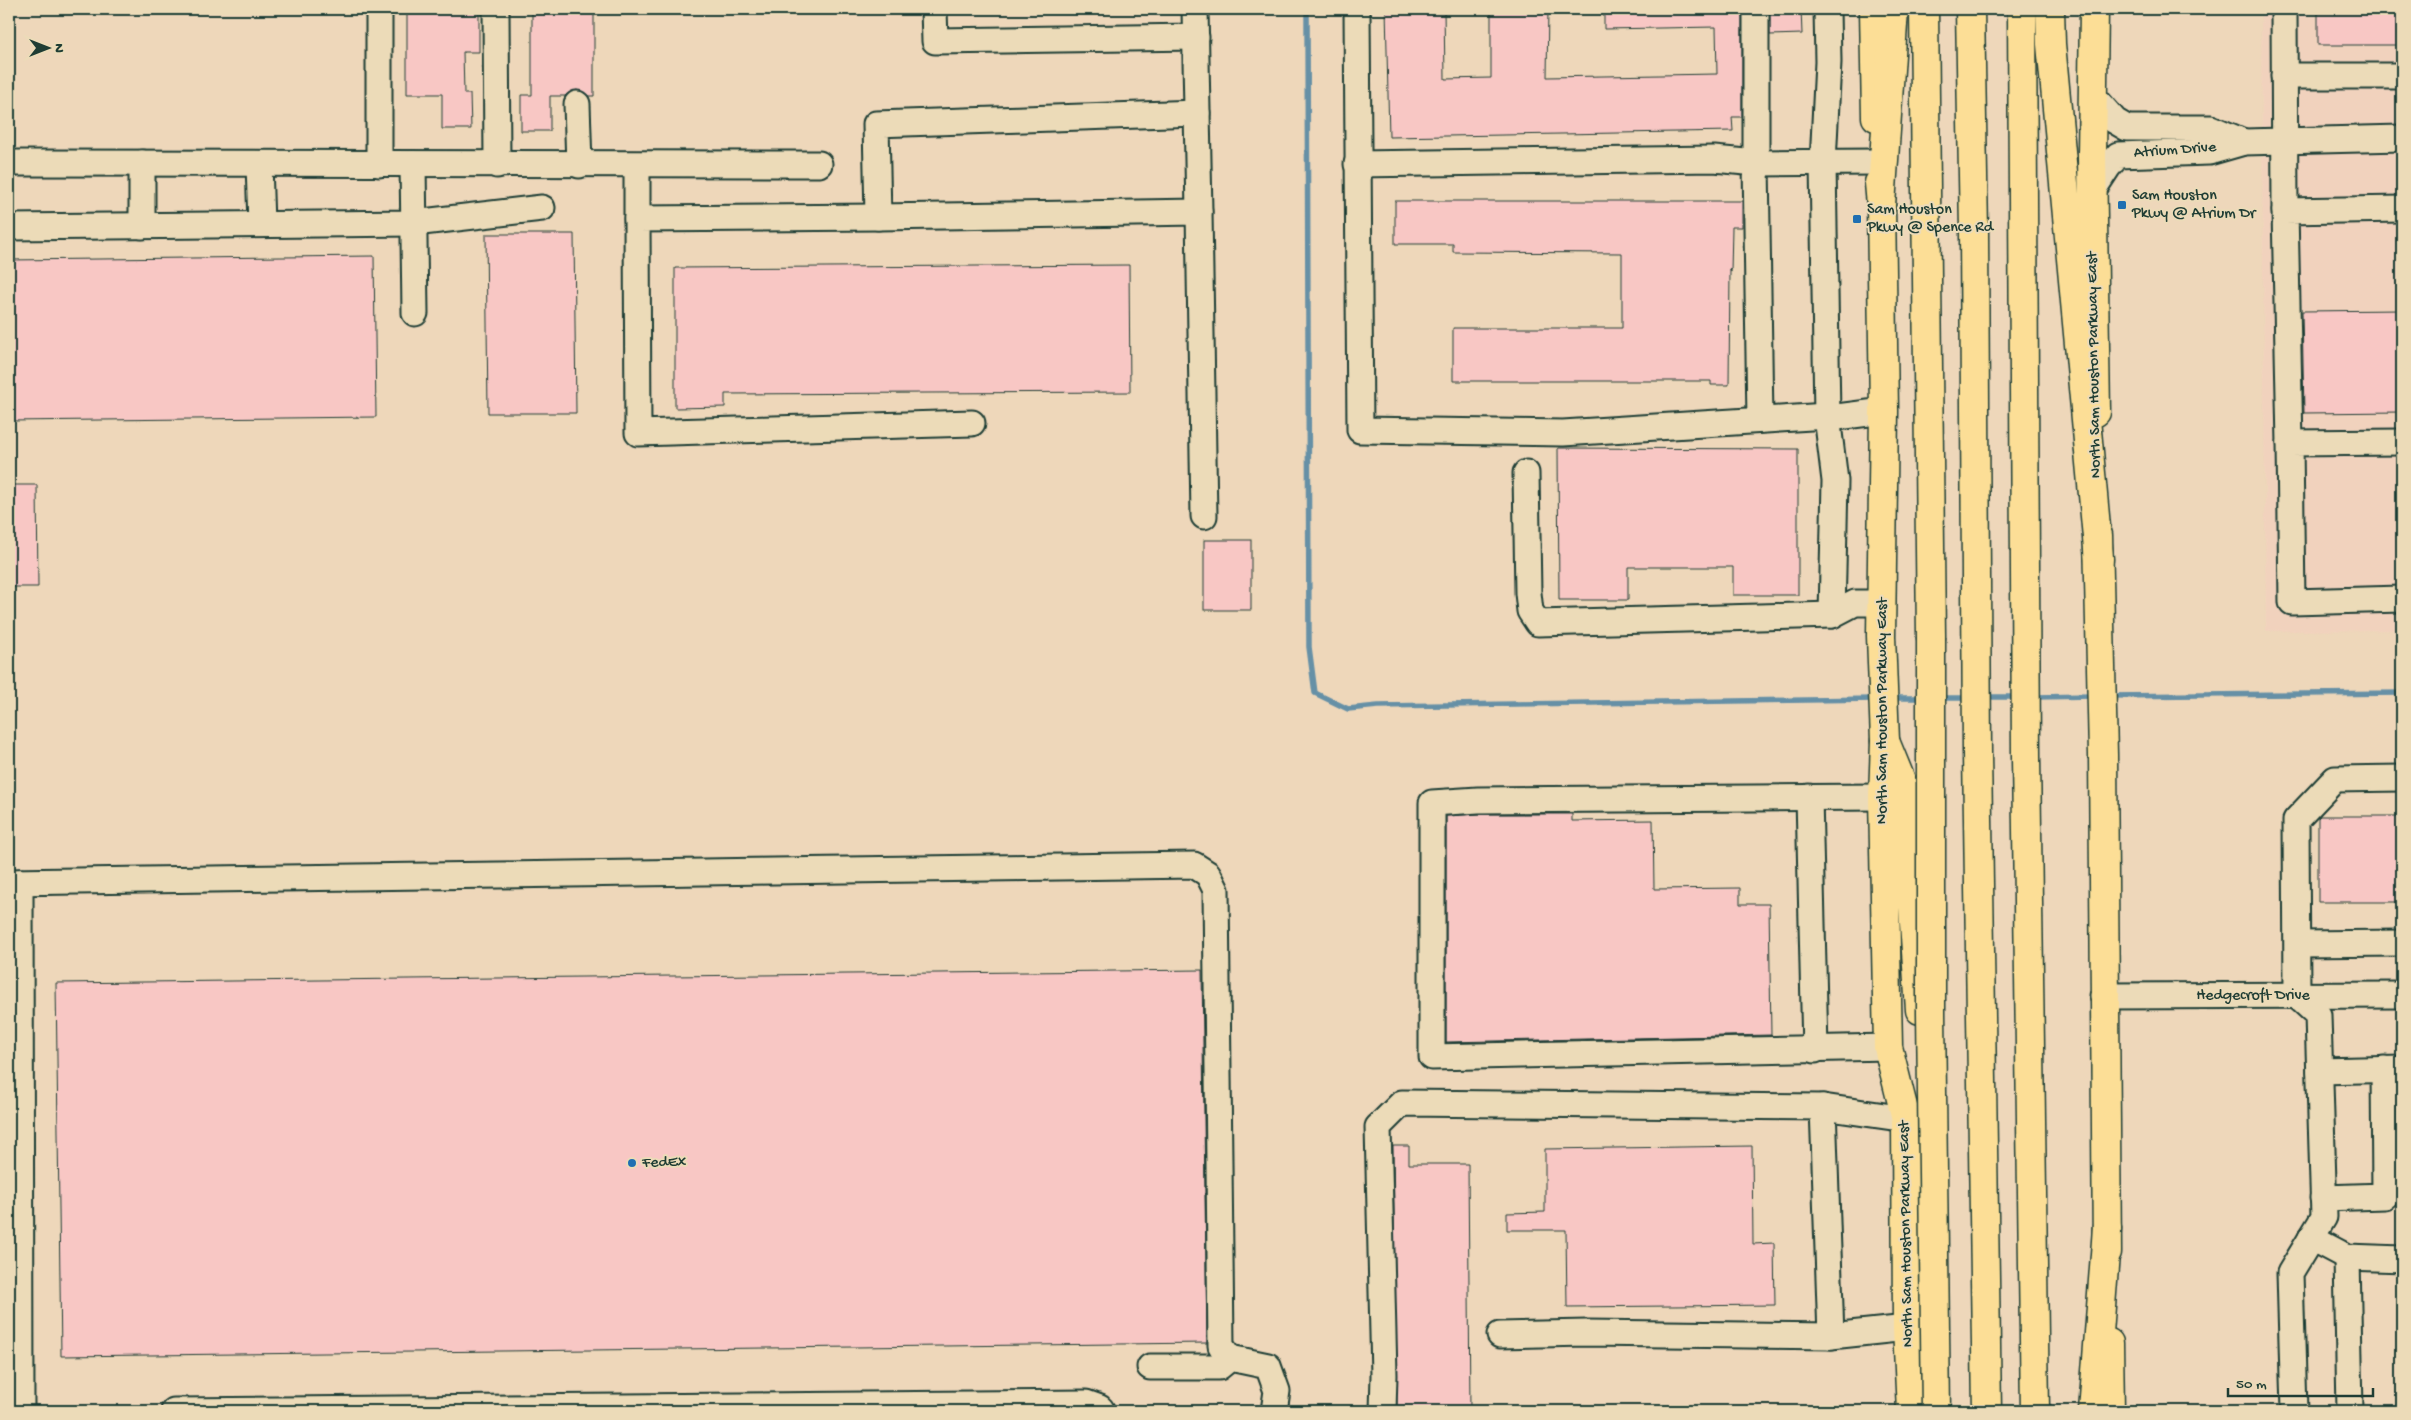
<svg xmlns="http://www.w3.org/2000/svg" width="2411" height="1420" font-family="'Gochi Hand',sans-serif">
<rect width="100%" height="100%" fill="#eed7ba"/>
<filter id="ink" filterUnits="userSpaceOnUse"><feTurbulence type="fractalNoise" baseFrequency=".02" numOctaves="2"/><feDisplacementMap in="SourceGraphic" scale="10" xChannelSelector="R" yChannelSelector="G"/><feConvolveMatrix kernelMatrix="1 2 1 2 8 2 1 2 1" color-interpolation-filters="sRGB"/></filter>
<g filter="url(#ink)">
<polygon fill="#f1d2bd" points="2261,9 2402,9 2402,630 2266,631"/>
<g fill="none" stroke-linecap="round" stroke-linejoin="round">
<g stroke="#6690a6" stroke-width="5.5">
<polyline points="1307,9 1309,647 1315,693 1348,709 1378,706 1877,699"/>
<polyline points="2109,696 2402,693"/>
<polyline points="1984,697 2019,697"/>
<polyline points="2034,697 2094,696"/>
<polyline points="1891,698 1924,698"/>
<polyline points="1939,698 1969,698"/>
</g>
</g>
<g fill="#f8c7c4" stroke="#1f3d34">
<polygon points="407,9 479,9 479,52 463,52 464,94 470,94 471,129 442,129 442,94 407,94"/>
<polygon points="532,9 594,9 594,96 589,96 577,90 570,92 565,96 550,96 550,131 521,131 521,95 532,95"/>
<polygon points="1386,9 1444,9 1445,79 1491,78 1491,9 1548,9 1547,77 1717,74 1716,27 1604,29 1604,9 1742,9 1742,117 1732,117 1733,131 1389,137"/>
<polygon points="1770,9 1801,9 1802,34 1770,35"/>
<rect x="2318" y="9" width="84" height="36"/>
<polygon points="1395,201 1742,201 1742,227 1732,227 1731,272 1730,269 1729,385 1711,385 1711,381 1453,381 1453,328 1622,328 1622,253 1453,252 1453,244 1395,244"/>
<polygon points="486,234 574,234 576,413 488,413"/>
<polygon points="374,256 376,417 9,421 9,260"/>
<polygon points="1129,265 1130,392 725,394 725,407 675,408 675,268"/>
<polygon points="2402,310 2402,412 2304,413 2302,311"/>
<polygon points="1558,448 1798,449 1798,595 1733,595 1733,567 1628,567 1628,600 1559,600"/>
<polygon points="9,485 37,485 38,587 9,587"/>
<rect x="1204" y="540" width="47" height="70"/>
<polygon points="1479,814 1572,814 1572,821 1653,820 1654,889 1740,888 1740,904 1769,904 1771,1035 1446,1042 1446,816"/>
<polygon points="2320,816 2402,816 2402,902 2318,902 2318,818"/>
<polygon points="1202,970 1207,1343 61,1356 56,983"/>
<polygon points="1393,1146 1409,1146 1409,1164 1468,1164 1470,1411 1397,1411"/>
<polygon points="1752,1146 1753,1244 1774,1243 1775,1305 1567,1307 1566,1230 1507,1230 1507,1213 1545,1212 1545,1149"/>
</g>
<g fill="none" stroke-linecap="round" stroke-linejoin="round">
<g stroke="#1f3d34" stroke-width="29">
<g id="minor">
<polyline points="379,9 379,164"/>
<polyline points="496,9 497,165"/>
<polyline points="934,9 935,41 1196,37"/>
<polyline points="1195,9 1199,212"/>
<polyline points="1357,9 1360,430 1563,433 1827,416 1835,481 1832,615"/>
<polyline points="1756,9 1756,163 1760,420"/>
<polyline points="1827,9 1828,62 1823,163 1827,416 1837,417 1884,411"/>
<polyline points="2284,9 2285,211"/>
<polyline points="2284,76 2402,76"/>
<polyline points="2093,96 2115,121 2127,128 2211,128 2244,142"/>
<polyline points="577,104 579,165"/>
<polyline points="1197,113 876,124 878,217 1199,212 1204,516"/>
<polyline points="9,163 819,164"/>
<polyline points="142,163 142,226"/>
<polyline points="259,164 261,224"/>
<polyline points="413,164 415,313"/>
<polyline points="1357,164 1714,159 1756,163 1877,162"/>
<polyline points="637,165 637,219"/>
<polyline points="2093,190 2108,167 2118,155 2209,152 2244,142 2402,138"/>
<polyline points="878,217 637,219 638,433 972,423"/>
<polyline points="9,227 414,223 542,208"/>
<polyline points="2402,442 2290,443 2292,602 2402,599"/>
<polyline points="2290,443 2285,211 2402,209"/>
<polyline points="1526,473 1528,593 1530,611 1538,623 1832,615 1855,603 1882,603"/>
<polyline points="1809,797 1815,1050"/>
<polyline points="1883,797 1478,800 1432,803 1432,1057 1888,1047"/>
<polyline points="9,882 1194,865 1208,874 1216,890 1221,1346 1230,1358 1268,1366 1277,1391 1274,1411"/>
<polyline points="20,882 21,1411"/>
<polyline points="2298,944 2402,943"/>
<polyline points="2103,996 2402,995"/>
<polyline points="2320,1071 2402,1069"/>
<polyline points="1823,1107 1831,1336"/>
<polyline points="2323,1198 2385,1196 2384,1069"/>
<polyline points="2311,1238 2347,1257 2402,1259"/>
<polyline points="2347,1257 2350,1411"/>
<polyline points="1500,1335 1587,1333 1831,1336 1907,1328"/>
<polyline points="1150,1367 1219,1367 1230,1358"/>
<polyline points="174,1411 1086,1403 1100,1408 1102,1411"/>
<polyline points="1383,1411 1384,1375 1378,1127 1402,1103 1823,1107 1906,1119"/>
<polyline points="2294,1411 2290,1273 2324,1217 2318,1015 2297,996 2296,820 2335,779 2402,778"/>
</g>
</g>
<g stroke="#1f3d34" stroke-width="31">
<g id="major">
<polyline points="1874,9 1876,117"/>
<polyline points="2094,9 2092,156 2096,412"/>
<polyline points="1879,183 1881,205 1884,411 1881,636 1885,741 1883,797 1888,1047 1906,1119 1907,1328 1911,1411"/>
<polyline points="2098,535 2103,755 2107,1252"/>
<polyline points="2109,1343 2110,1411"/>
</g>
</g>
<g stroke="#1f3d34" stroke-width="31">
<g id="highway">
<polyline points="1924,9 1931,637"/>
<polyline points="1970,9 1974,231 1977,753 1987,1411"/>
<polyline points="2022,9 2026,757 2035,1411"/>
<polyline points="2050,9 2051,44 2099,559"/>
<polyline points="1881,205 1894,9"/>
<polyline points="1885,741 1905,790 1920,1010"/>
<polyline points="2093,1411 2107,1228"/>
</g>
</g>
<use href="#minor" stroke="#ecdbb8" stroke-width="25"/>
<use href="#major" stroke="#fcde96" stroke-width="28"/>
<use href="#highway" stroke="#fcde96" stroke-width="28"/>
<g stroke="#1f3d34" stroke-width="31" stroke-linecap="butt">
<polyline id="highway-bridge" points="1931,637 1931,1013 1936,1411"/>
</g>
<use href="#highway-bridge" stroke="#fcde96" stroke-width="28"/>
</g>
</g>
<g fill="#1f6fb2" stroke="#ecdbb8" stroke-width="2">
<rect x="2117" y="200" width="10" height="10" rx="2.5"/>
<rect x="1852" y="214" width="10" height="10" rx="2.5"/>
<circle cx="632" cy="1163" r="5"/>
</g>
<g text-anchor="middle" dominant-baseline="central" stroke-width="4" stroke-linejoin="round" paint-order="stroke">
<g font-size="16" fill="#1f3d34" stroke="#ecdbb8">
<text transform="translate(2175 151) rotate(-4)">Atrium Drive</text>
<text transform="translate(2095 365) rotate(-91)">North Sam Houston Parkway East</text>
<text transform="translate(1883 711) rotate(-90)">North Sam Houston Parkway East</text>
<text x="2253" y="996">Hedgecroft Drive</text>
<text transform="translate(1907 1234) rotate(-91)">North Sam Houston Parkway East</text>
</g>
<g font-size="16" fill="#1f3d34" stroke="#ecdbb8" text-anchor="start">
<text x="2132" y="196">Sam Houston<tspan x="2132" dy="18">Pkwy @ Atrium Dr</tspan></text>
<text x="1867" y="210">Sam Houston<tspan x="1867" dy="18">Pkwy @ Spence Rd</tspan></text>
<text x="642" y="1163">FedEx</text>
</g>
</g>
<rect width="2411" height="1420" fill="none" stroke="#ecdbb8" stroke-width="30"/>
<rect x="15" y="15" width="2381" height="1390" fill="none" stroke="#1f3d34" stroke-width="2" filter="url(#ink)"/>
<g transform="translate(48 48) rotate(90)" stroke="#ecdbb8" stroke-width="4" paint-order="stroke">
<path d="M0-4L9 19L0 12L-9 19Z" fill="#1f3d34"/>
<text y="-8" font-size="14" font-weight="bold" text-anchor="middle" fill="#1f3d34">N</text>
</g>
<path d="M2228 1388v8h145v-8" fill="none" stroke="#1f3d34" stroke-width="2.5"/>
<text x="2236" y="1388" font-size="15" fill="#1f3d34" stroke="#ecdbb8" stroke-width="4" paint-order="stroke">50 m</text>
</svg>
